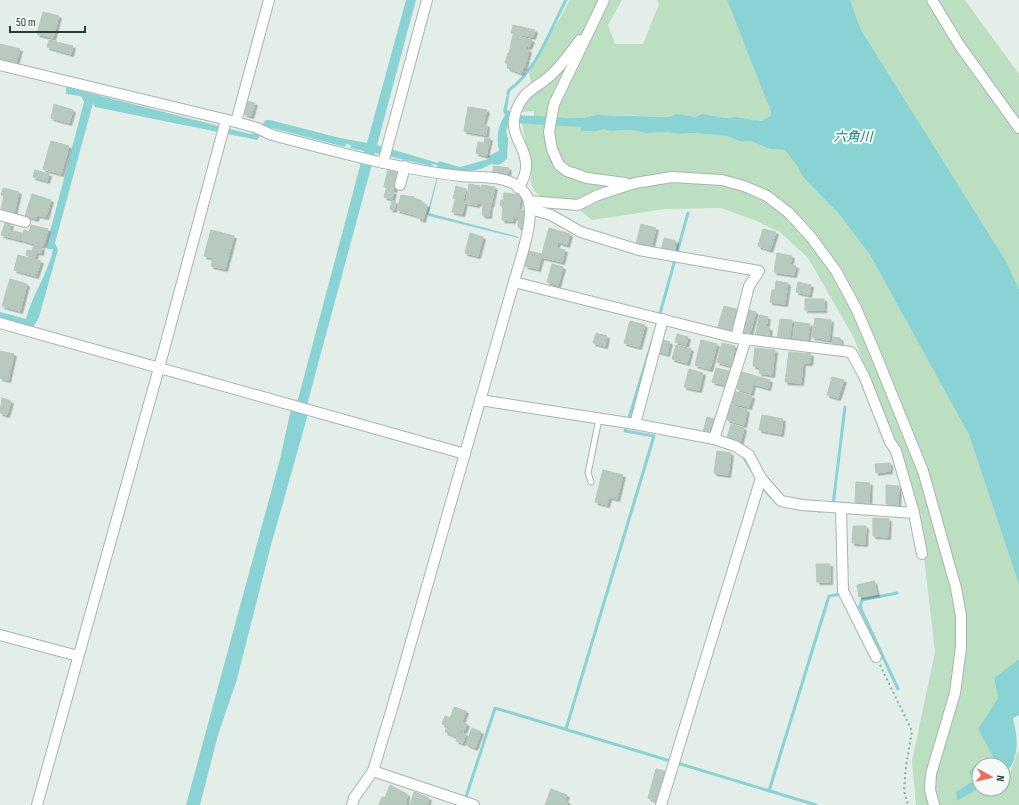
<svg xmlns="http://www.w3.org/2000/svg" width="1019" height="805" font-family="'Sofia Sans Condensed','Noto Sans JP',sans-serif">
<defs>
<filter id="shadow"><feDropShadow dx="2.5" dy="2.5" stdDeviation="0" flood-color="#0004"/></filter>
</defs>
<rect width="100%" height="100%" fill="#e3eee8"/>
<g fill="#bbdfc0">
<polygon points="570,0 622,0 608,25 615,44 643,44 659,4 657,0 727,0 771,112 770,116 762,121 736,117 726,118 702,114 696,117 676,114 668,117 614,115 597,115 582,118 548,116 581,127 581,131 597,131 603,129 611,131 632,130 645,133 666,132 679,134 694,133 726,136 742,142 750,141 770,149 785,150 797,166 803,177 839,214 870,255 969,435 1019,585 1019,659 994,678 998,698 978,729 993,757 979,763 973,781 956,792 958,800 979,788 983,795 990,789 1003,789 1003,777 1011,770 1019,749 1019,805 916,805 912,761 935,652 919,514 854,338 808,258 780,232 754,220 721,208 665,209 592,220 568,201 545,200 534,191 531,183 531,169 522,124 534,124 534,111 521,112 522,107 533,91 529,73"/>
<polygon points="850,0 965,0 1019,74 1019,289 1006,261 861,30"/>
</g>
<g fill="#89d3d5">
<path d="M 406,0 L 416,0 L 377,145 L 438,163 L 439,161 L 460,167 L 489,159 L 488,156 L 499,151 C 496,139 498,125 505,115 L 503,111 L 508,89 L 510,89 L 507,110 L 510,111 L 510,115 L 582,118 L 597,115 L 668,117 L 676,114 L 696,117 L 702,114 L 726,118 L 736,117 L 762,121 L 770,116 L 771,112 L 727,0 L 850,0 L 861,30 L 1006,261 L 1019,289 L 1019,585 L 969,435 L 870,255 L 839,214 L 803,177 L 797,166 L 785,150 L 770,149 L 750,141 L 742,142 L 726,136 L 694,133 L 679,134 L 666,132 L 645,133 L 632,130 L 611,131 L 603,129 L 597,131 L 581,131 L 581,127 L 509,123 L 506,131 L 508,139 L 507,159 L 499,165 L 491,164 L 481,169 L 465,172 L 440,169 L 429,213 L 519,237 L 518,238 L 429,216 L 427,214 L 439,169 L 437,165 L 432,164 L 431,166 L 375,153 L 307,405 L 308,414 L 271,545 L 237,679 L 218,735 L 200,805 L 186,805 L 280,459 L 291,409 L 297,403 L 364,151 L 350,148 L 351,145 L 346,144 L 345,147 L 268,127 L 257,140 L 95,107 L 93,103 L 55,243 L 58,250 L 39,317 L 33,328 L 0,319 L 0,312 L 26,319 C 32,295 48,274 53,249 L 48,249 L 46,247 L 84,102 L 81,96 L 66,94 L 66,87 L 250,134 L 255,133 L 266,120 L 270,120 L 340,138 L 367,143 Z"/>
<path d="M 1019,659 L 1019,715 L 1013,718 C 1019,742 1019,760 1003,777 L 1003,765 L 979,765 L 979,788 L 957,801 L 956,792 L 973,781 L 969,771 L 979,763 L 993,757 L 978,729 L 998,698 L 994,678 Z"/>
</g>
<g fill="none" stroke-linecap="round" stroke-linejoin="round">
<g stroke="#89d3d5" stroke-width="3">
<path d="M 508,93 L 509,90 C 537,70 550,30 566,0"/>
<polyline points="659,317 688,213"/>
<polyline points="742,455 755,475"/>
<polyline points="762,487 771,497"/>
<polyline points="833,505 845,407"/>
<polyline points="794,508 820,511"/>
<polyline points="860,607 862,600 897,593"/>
<polyline points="855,609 860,607 898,689"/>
<polyline points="566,729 654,436 625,431 655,332"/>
<polyline points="769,791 829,596 841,594"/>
<polyline points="465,800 495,708 816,805"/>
</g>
</g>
<g fill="#b8c9c0" stroke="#b5c8bd" filter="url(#shadow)">
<polygon points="43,12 59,16 53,38 37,34"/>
<polygon points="513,25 535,30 533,37 511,33"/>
<polygon points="513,35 532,40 529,47 527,46 526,49 529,50 527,58 509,53"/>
<polygon points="49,40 73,46 71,54 47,47"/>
<polygon points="0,44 20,49 16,63 0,59"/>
<polygon points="508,53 527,59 524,68 505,63"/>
<polygon points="508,64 523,68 521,73 507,68"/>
<polygon points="247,101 255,103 251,116 244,114"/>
<polygon points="54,104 73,110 69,123 51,118"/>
<polygon points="468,107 487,110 483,124 487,125 486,135 464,131"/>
<polygon points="485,138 490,138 486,156 476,153 478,142 484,143"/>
<polygon points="51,141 69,146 61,174 43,169"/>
<polygon points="494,166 509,168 508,174 505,174 505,176 492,174"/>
<polygon points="388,169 399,173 394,190 384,187"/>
<polygon points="35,170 49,174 47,181 33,177"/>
<polygon points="469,184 480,186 477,205 466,203"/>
<polygon points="482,185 495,187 491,205 478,203"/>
<polygon points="456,186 466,189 463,201 453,198"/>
<polygon points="3,188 19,192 14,213 1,209 4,196 1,195"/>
<polygon points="386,190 394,192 392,199 384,197"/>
<polygon points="504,193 521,195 517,218 513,217 513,221 502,220 503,207 500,205 501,200 503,200"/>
<polygon points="32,194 51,200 46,217 37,215 36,219 25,216"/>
<polygon points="401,195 414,197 414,198 422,201 421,203 427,205 423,220 418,218 418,216 397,210"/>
<polygon points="455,200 465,202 462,214 452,212"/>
<polygon points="392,201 396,202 394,210 390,209"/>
<polygon points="483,205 490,206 489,216 482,215"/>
<polygon points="519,210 526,211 526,228 518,227"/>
<polygon points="5,223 11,224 9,230 22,233 20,240 1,235"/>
<polygon points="641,224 656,228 651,248 636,244"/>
<polygon points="31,225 48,229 43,246 21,240 24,230 29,232"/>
<polygon points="549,228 570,234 567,245 558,242 556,248 565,250 562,262 541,257"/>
<polygon points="763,229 776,232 770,250 758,246"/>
<polygon points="211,230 234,236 225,269 211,266 213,258 204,256"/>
<polygon points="470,233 483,237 478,256 465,253"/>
<polygon points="664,238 676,241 674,254 661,251"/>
<polygon points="34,245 42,248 41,253 32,251"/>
<polygon points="27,250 36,252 35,258 26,255"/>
<polygon points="529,251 542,254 538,269 525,266"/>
<polygon points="777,253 792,256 790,265 796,266 794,275 774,272"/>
<polygon points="18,255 41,261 36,276 14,270"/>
<polygon points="552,264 563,267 558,285 547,282"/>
<polygon points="10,279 27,284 20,311 2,306"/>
<polygon points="776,281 788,283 785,304 770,302 772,290 775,290"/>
<polygon points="798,282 811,285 809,295 796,292"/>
<rect x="805" y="299" width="19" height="11"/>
<polygon points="724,306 739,310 732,334 717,330"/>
<polygon points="746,309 756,312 750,333 740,331"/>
<polygon points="760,315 768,317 766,327 770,328 768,339 755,336"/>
<polygon points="815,318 831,320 829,340 812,337"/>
<polygon points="780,319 792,320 789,342 777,340"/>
<polygon points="630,321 645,325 639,347 624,343"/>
<polygon points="795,322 810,324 807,343 793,341"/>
<polygon points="596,333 607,336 605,346 593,343"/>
<polygon points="677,334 688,337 686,345 675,342"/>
<polygon points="833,337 840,338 842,349 832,348"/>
<polygon points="659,339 670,342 667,354 656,351"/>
<polygon points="701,340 717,344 710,369 695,365"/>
<polygon points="722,343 735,346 731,366 717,362"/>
<polygon points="676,345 691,349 687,363 672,359"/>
<polygon points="755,348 775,350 772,375 759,373 760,367 753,366"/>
<polygon points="0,351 14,354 8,380 0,378"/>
<polygon points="789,352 811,354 810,363 803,363 801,383 785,382"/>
<polygon points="716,368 729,371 725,385 712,382"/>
<polygon points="689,369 703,373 699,390 684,387"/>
<polygon points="742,372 770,380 768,388 753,384 751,393 737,389"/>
<polygon points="832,377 844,380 838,398 827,395"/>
<polygon points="733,391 752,396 749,407 730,403"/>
<polygon points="2,398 11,401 7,415 0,413"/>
<polygon points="730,405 747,410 744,425 727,420"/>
<polygon points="762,415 783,419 781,434 759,430"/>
<polygon points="707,417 715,419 711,434 703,432"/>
<polygon points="731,424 744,428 740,444 726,441"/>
<polygon points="717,451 731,453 728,475 714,473"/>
<polygon points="890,463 890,471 876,473 875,464"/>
<polygon points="603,470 623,475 617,499 609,497 607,505 595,502"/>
<polygon points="856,482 870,483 869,505 855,504"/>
<polygon points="886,485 899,486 898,505 886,504"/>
<polygon points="873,518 889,519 888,537 873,536"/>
<polygon points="853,526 866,526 865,544 852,543"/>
<polygon points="816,564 830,564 830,582 817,582"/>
<polygon points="874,581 877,594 859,597 857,585"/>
<polygon points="454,707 466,711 462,722 467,724 464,731 459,730 457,737 445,732 447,726 442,724 445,716 450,718"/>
<polygon points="472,728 481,732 475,748 466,744"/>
<polygon points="459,732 466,734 463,743 456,741"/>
<polygon points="656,769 665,771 656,801 648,798"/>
<polygon points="390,785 407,794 406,805 379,805 382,797 385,798"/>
<polygon points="551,789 567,795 565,800 568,802 567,805 545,805"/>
<polygon points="414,792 429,798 427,805 410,805"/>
</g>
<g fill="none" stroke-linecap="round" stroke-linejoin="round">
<g stroke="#a5b6ae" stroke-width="7">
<polyline id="service" points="591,482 588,473 599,419"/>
</g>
<g stroke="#a5b6ae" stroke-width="12">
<g id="minor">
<polyline points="604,0 554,104 549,132 552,149 559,165 567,171 587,178 625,183"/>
<polyline points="932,0 960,46 1019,128"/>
<path d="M 0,65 L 236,122 L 257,128 L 272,135 C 334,151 397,169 461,176 C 482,178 509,174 524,192 C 540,209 519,262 514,282 L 391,712 L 373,771 L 354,798 L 352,805"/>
<polyline points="236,122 269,0"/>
<polyline points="383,163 427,0"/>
<polyline points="400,185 405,166"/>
<path d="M 518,188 C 541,155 507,141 515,115 C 522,88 540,88 555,71 C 564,62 572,50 580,40"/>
<polyline points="529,201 578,205 598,195 635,183 672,177 722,180 744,186 767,196 789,213 811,237 836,271 856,308 874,350 923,471 956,588 961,616 961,647 955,693 931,774 930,790 934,805"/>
<polyline points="531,209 551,215 581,232 639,250 759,271 749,286 736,338"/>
<polyline points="0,215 25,222"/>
<polyline points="514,282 736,338 851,352 864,376 890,442 896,451 914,513 922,554"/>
<polyline points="0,323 465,454"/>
<polyline points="480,400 635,424 714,439 735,446 749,455 761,478 781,501 802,505 914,513"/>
<polyline points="635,424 663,319"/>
<polyline points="714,439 746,339"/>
<polyline points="841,508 843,591 876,657"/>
<polyline points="0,635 78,656"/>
<polyline points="373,771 474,805"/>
<polyline points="37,805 159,368 226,120"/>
<polyline points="661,805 761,478"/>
</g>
</g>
<polyline stroke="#82b29d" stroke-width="2" stroke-dasharray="2 3" stroke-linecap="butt" points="880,665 912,731 906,766 904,791 908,805"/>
<use href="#service" stroke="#fff" stroke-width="5"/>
<use href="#minor" stroke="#fff" stroke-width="10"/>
</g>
<g text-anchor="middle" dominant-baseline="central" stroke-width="4" stroke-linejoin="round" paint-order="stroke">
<g font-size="13" font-style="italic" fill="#197c7f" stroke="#f4faf6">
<text x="853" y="137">六角川</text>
</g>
</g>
<g transform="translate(991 777) rotate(98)"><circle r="19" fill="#f4faf6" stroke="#a0b0a8"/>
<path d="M0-3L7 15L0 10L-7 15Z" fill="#f76958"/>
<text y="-6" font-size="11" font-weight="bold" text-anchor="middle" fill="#224034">N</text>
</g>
<path d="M10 26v6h75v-6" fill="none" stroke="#224034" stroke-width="2"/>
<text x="16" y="26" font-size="12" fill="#224034" stroke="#f4faf6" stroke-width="3" paint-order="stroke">50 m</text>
</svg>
